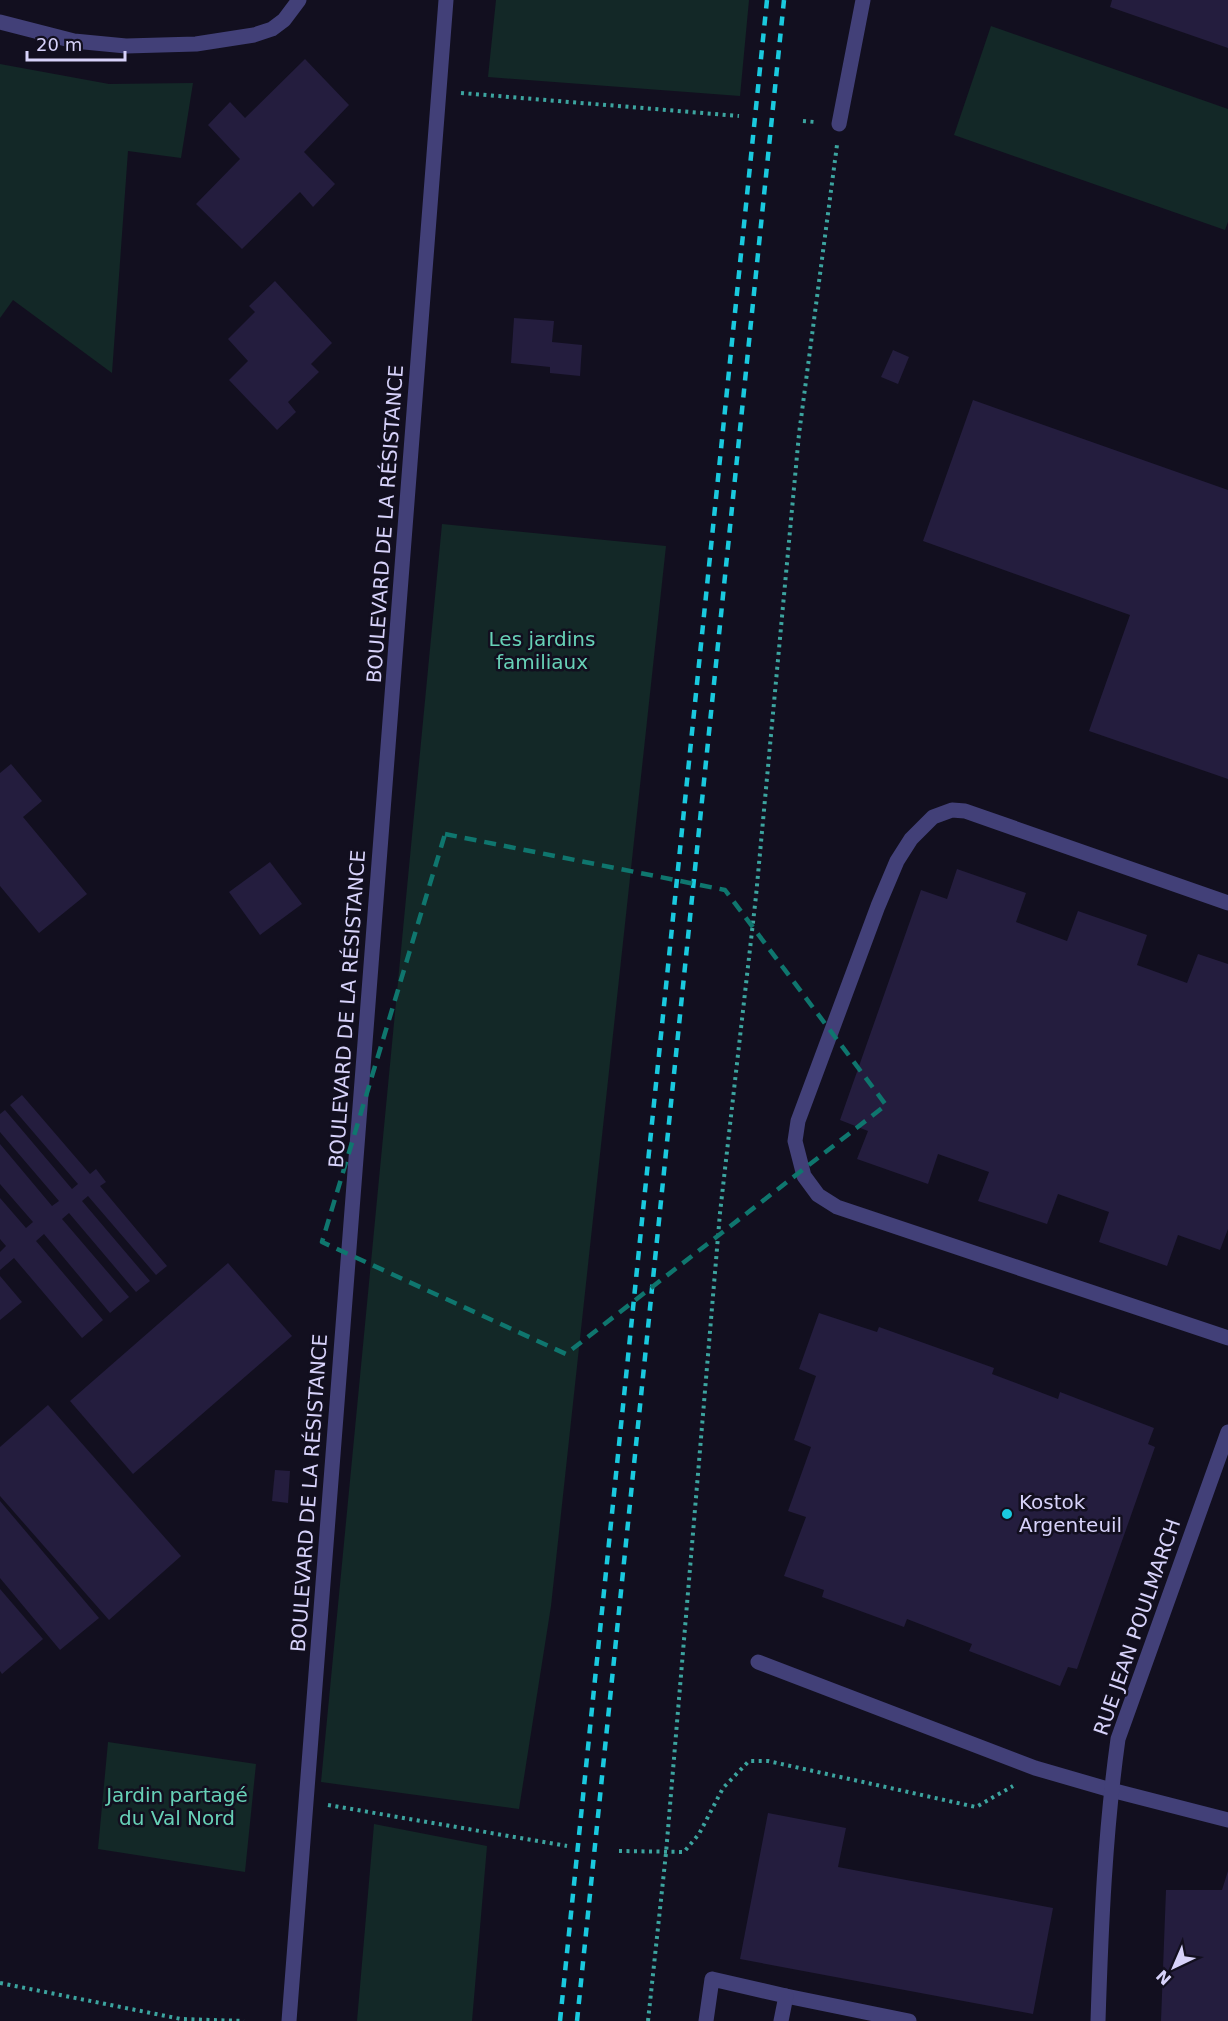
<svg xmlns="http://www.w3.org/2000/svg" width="1228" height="2021" font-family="'DejaVu Sans',sans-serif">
<rect width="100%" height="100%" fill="#120f1f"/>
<g fill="#132827">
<polygon points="496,0 749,0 740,96 488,77"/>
<polygon points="991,26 1228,109 1228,222 1225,230 954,135"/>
<polygon points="0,64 109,84 193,83 181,158 128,151 112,373 13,300 0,318"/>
<polygon points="442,524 666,546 551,1606 519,1809 321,1782"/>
<polygon points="108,1742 256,1764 245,1872 98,1849"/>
<polygon points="374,1824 487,1846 472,2021 357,2021"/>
</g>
<g fill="#241d3e">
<polygon points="1112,0 1228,0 1228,48 1110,7"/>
<polygon points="305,59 349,105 304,152 335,184 313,207 300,192 242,249 196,204 240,159 208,125 230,102 245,118"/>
<polygon points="275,281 332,343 311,364 319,372 288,402 296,412 277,430 229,380 248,361 228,339 255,312 249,306"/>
<polygon points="514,318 554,321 552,342 582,345 580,376 550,373 550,367 511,363"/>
<polygon points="893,350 909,357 898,384 881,377"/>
<polygon points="973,400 1228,490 1228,779 1089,731 1130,615 923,541"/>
<polygon points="11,764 42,801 23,817 87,894 39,933 0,886 0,773"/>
<polygon points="270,862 302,904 260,935 229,892"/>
<polygon points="957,869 1026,893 1016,922 1067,941 1078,911 1147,935 1137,965 1187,983 1198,954 1228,964 1228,1229 1220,1250 1178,1235 1167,1266 1099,1242 1109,1212 1058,1194 1047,1224 978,1201 989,1172 938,1154 928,1184 857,1159 868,1131 840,1120 921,890 947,899"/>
<polygon points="22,1095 90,1174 96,1169 106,1182 100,1186 167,1266 156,1275 88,1196 82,1201 150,1281 136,1292 69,1213 62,1219 129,1297 110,1313 44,1234 36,1241 103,1320 82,1338 14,1258 0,1270 0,1252 6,1246 0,1239 0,1198 26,1228 33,1222 0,1184 0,1144 52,1206 59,1201 0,1132 0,1114 5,1110 72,1189 78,1184 10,1105"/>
<polygon points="228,1263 292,1336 133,1474 70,1401"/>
<polygon points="0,1276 22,1302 0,1320"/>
<polygon points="819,1313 877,1332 879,1327 994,1368 992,1374 1058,1399 1060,1392 1154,1428 1148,1444 1155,1447 1077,1669 1068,1667 1060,1686 969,1651 972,1644 907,1619 904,1627 822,1597 824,1590 784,1576 806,1517 788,1511 811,1447 794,1440 816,1376 799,1369"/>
<polygon points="48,1405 181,1556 109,1620 0,1496 0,1447"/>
<polygon points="275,1470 290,1471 288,1503 272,1501"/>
<polygon points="0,1501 99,1618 60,1650 0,1578"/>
<polygon points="0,1589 43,1639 2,1674 0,1671"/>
<polygon points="768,1813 846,1828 838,1867 1053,1908 1033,2014 740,1959"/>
<polygon points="1228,1871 1228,2021 1161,2021 1166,1890 1222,1890"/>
</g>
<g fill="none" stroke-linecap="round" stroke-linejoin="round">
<g stroke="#3ca49f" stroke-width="4" stroke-dasharray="3 4.5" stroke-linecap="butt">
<polyline points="461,93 739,116"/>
<polyline points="803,121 815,122"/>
<polyline points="328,1805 567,1846"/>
<polyline points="619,1851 684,1852 699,1834 723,1788 749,1761 768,1761 976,1807 1013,1786"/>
<polyline points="0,1983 181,2019 244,2021"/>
<polyline points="648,2021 666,1853 720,1213 756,896 799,434 837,145"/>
</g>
<g stroke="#424078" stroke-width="15">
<polyline points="0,22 74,41 126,46 196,44 254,35 272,29 284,20 299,0"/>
<polyline points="839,124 863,0"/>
<polyline points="1228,903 965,811 952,810 933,817 911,839 897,861 878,906 798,1121 795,1141 804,1176 818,1195 837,1207 1228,1338"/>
<polyline points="758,1662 1035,1768 1111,1790 1228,1820"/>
<polyline points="786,1996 909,2021"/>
<polyline points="289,2021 446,0"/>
<polyline points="706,2021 712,1979 786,1996 781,2021"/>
<path d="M 1098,2021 C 1101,1927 1105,1832 1118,1739 L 1228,1432"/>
</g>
<g stroke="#1ac9de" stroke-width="4.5" stroke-dasharray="9 8" stroke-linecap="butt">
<polyline points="560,2021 767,0"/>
<polyline points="577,2021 784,0"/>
</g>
</g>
<path fill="none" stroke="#0f766e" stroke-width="4.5" stroke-dasharray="12 8" stroke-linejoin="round" d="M 445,834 L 725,890 L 886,1105 L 566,1354 L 322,1242 Z"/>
<circle fill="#1ac9de" stroke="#120f1f" stroke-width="2" cx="1007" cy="1514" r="6"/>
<g text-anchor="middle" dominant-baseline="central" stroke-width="5" stroke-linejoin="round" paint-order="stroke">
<g font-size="20" fill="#d7d2fa" stroke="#120f1f">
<text transform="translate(385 524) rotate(-86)">BOULEVARD DE LA RÉSISTANCE</text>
<text transform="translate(347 1009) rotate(-86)">BOULEVARD DE LA RÉSISTANCE</text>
<text transform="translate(309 1493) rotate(-86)">BOULEVARD DE LA RÉSISTANCE</text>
<text transform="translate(1137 1627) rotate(-71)">RUE JEAN POULMARCH</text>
</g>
<g font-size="20" fill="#67d1b7" stroke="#120f1f">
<text x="542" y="639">Les jardins<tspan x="542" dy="23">familiaux</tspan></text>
<text x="177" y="1795">Jardin partagé<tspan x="177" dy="23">du Val Nord</tspan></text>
</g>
<g font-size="20" fill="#d7d2fa" stroke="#120f1f" text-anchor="start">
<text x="1019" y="1502">Kostok<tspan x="1019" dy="23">Argenteuil</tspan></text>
</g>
</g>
<g transform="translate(1174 1967) rotate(224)" stroke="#120f1f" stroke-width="4.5" paint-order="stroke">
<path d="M0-4.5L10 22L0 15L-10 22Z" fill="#d7d2fa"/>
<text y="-9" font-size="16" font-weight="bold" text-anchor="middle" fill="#d7d2fa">N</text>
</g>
<path d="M27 51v9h98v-9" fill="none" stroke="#d7d2fa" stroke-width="3"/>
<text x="36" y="51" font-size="18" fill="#d7d2fa" stroke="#120f1f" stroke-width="4.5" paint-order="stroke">20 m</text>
</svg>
